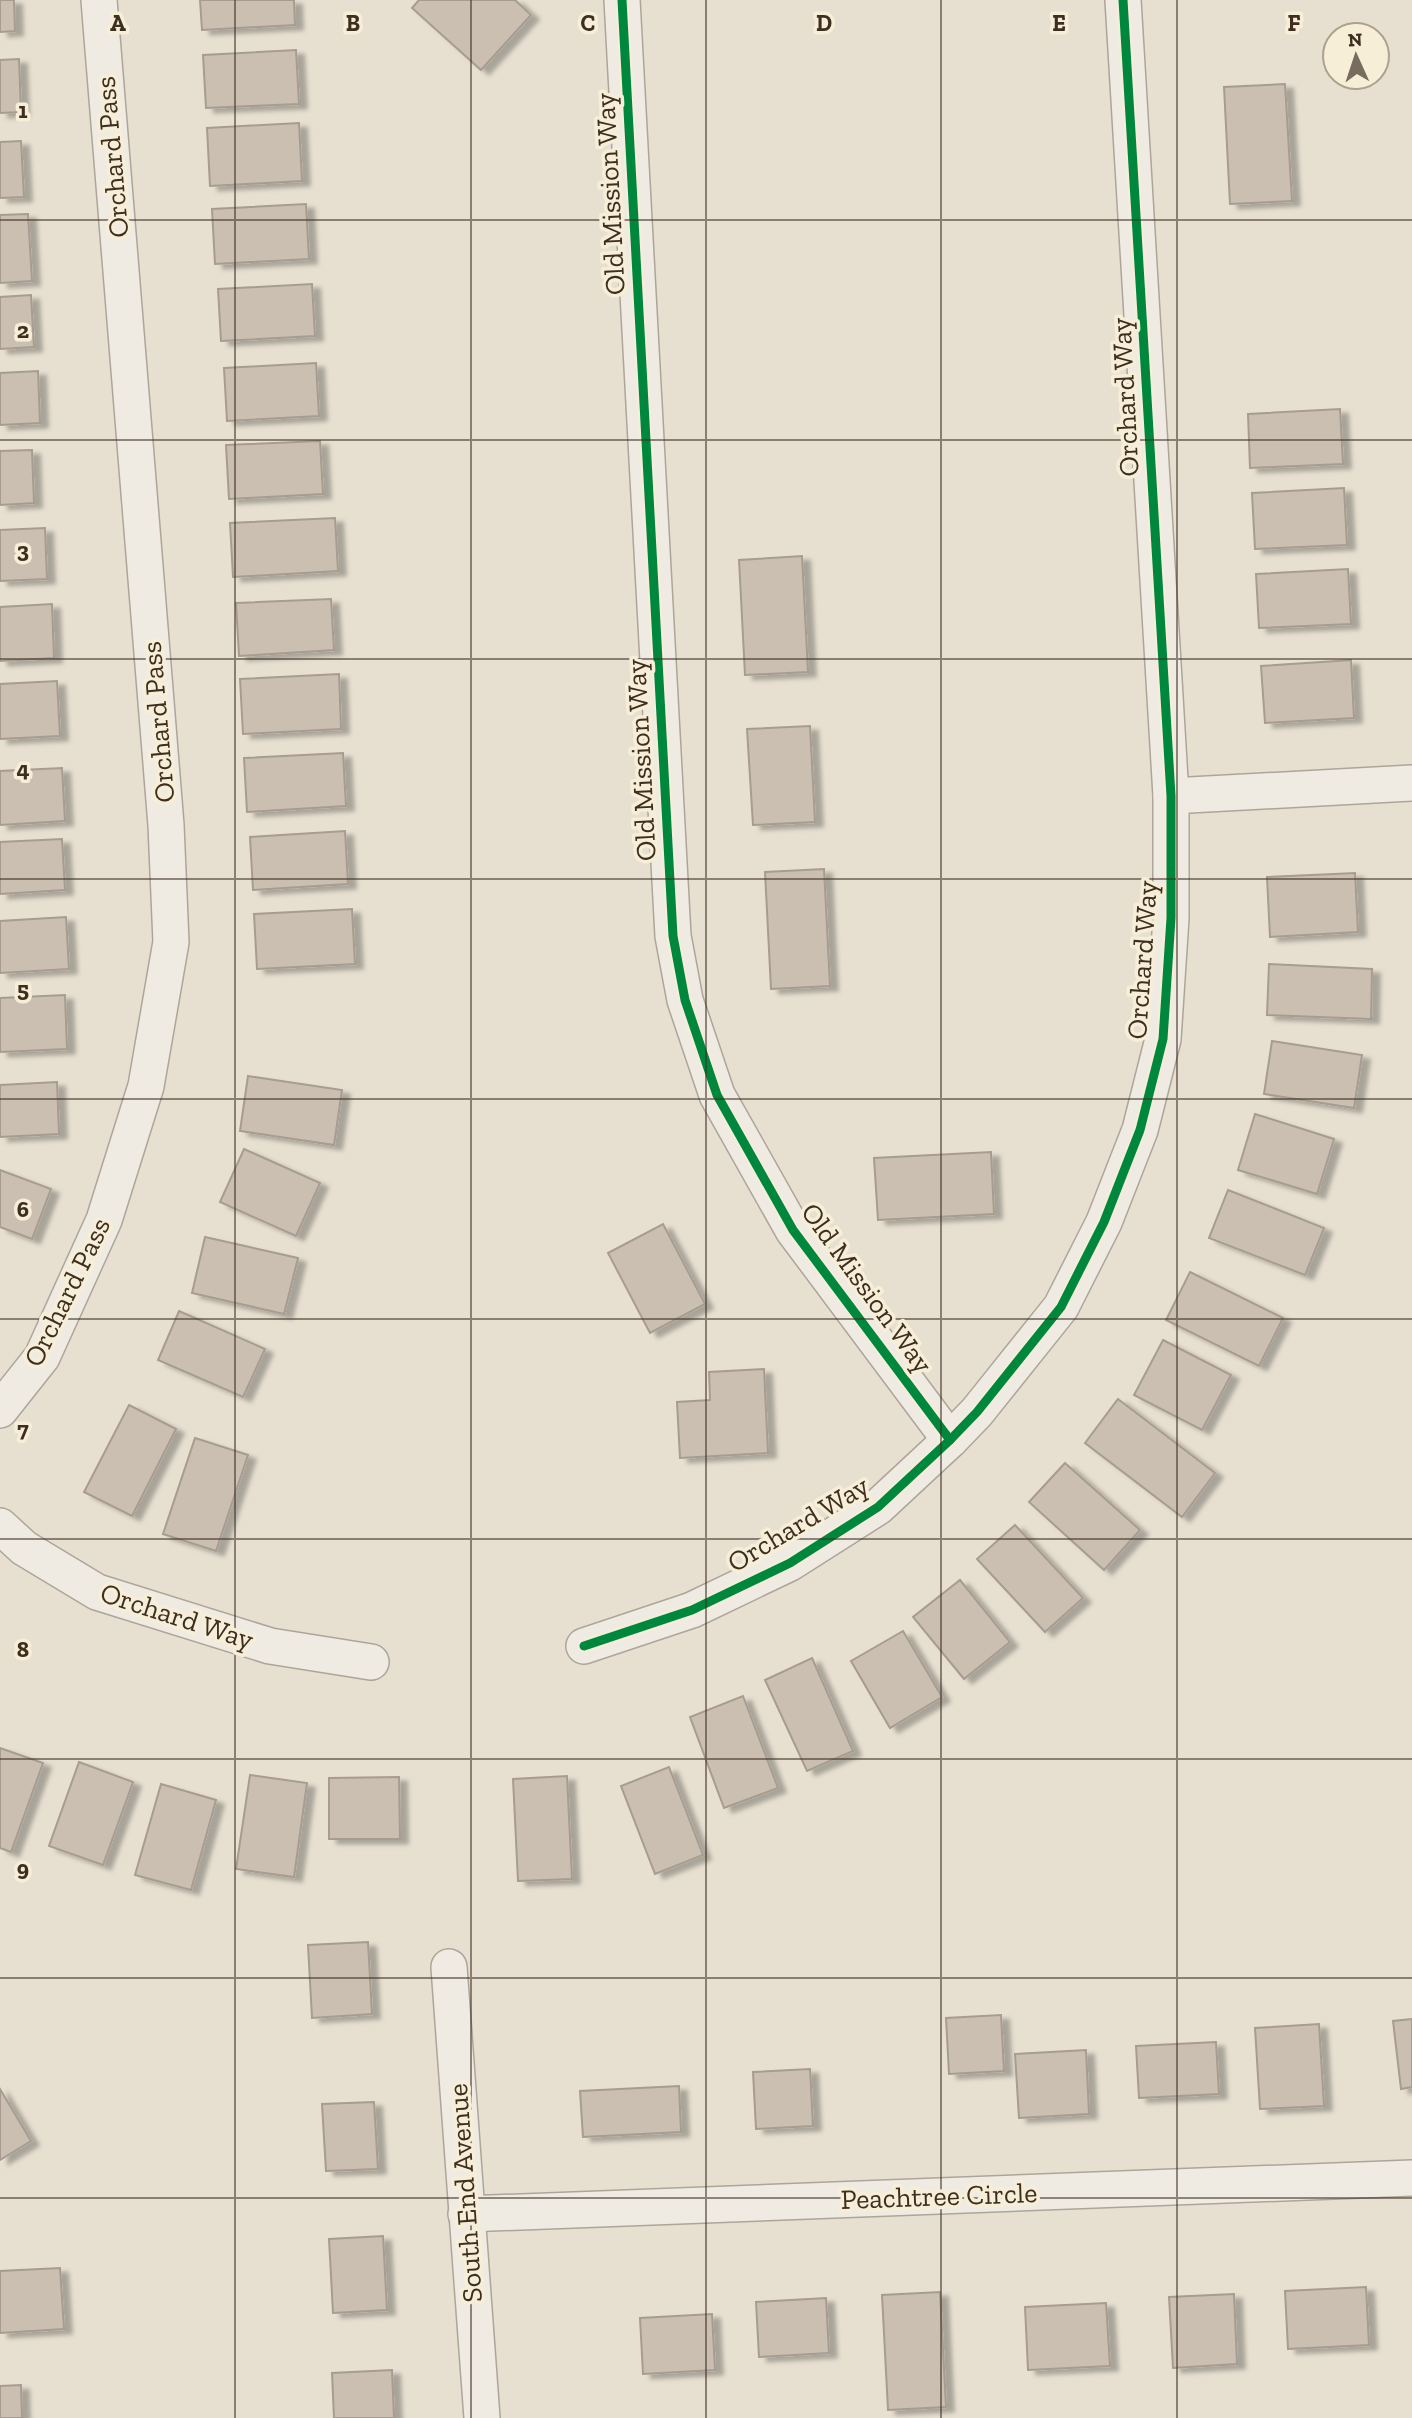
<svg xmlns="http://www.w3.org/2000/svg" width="1412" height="2418" font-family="'Zilla Slab',serif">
<defs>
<filter id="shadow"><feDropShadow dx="8" dy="4.5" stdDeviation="2" flood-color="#0004"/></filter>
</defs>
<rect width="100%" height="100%" fill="#e7e0d1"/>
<g fill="#cbbfb2" stroke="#a89c90" stroke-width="2" filter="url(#shadow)">
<polygon points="0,0 14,0 15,31 0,32"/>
<polygon points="200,0 294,0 295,25 202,30"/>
<polygon points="419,0 515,0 531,15 481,70 412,8"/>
<polygon points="296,50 299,104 206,108 203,55"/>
<polygon points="19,59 21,112 0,113 0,60"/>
<polygon points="1285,84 1292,201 1230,204 1224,87"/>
<polygon points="299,123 302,181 210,186 207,128"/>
<polygon points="21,141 24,197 0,198 0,142"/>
<polygon points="306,204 309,259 215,264 212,209"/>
<polygon points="28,214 32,281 0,283 0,215"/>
<polygon points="312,284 315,336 221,341 218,289"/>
<polygon points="31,295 34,347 0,349 0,297"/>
<polygon points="316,363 319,416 227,421 224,368"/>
<polygon points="38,371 40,423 0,425 0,373"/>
<polygon points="1340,409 1343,464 1250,468 1248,414"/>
<polygon points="320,441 323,494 229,499 226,445"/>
<polygon points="32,450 34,503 0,505 0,451"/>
<polygon points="1344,488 1347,545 1255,549 1252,493"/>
<polygon points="335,518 338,571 233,577 230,523"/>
<polygon points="45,528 47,579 0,581 0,530"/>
<polygon points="802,556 808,672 745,675 739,560"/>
<polygon points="1348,569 1351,624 1259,628 1256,574"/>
<polygon points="331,599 334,650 239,656 236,603"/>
<polygon points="52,604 54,658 0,661 0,607"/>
<polygon points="1351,660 1354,718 1265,723 1261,666"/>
<polygon points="339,674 341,729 243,734 240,679"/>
<polygon points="57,681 60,736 0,739 0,684"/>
<polygon points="810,726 815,822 753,825 747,729"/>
<polygon points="343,753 346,806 247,812 244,758"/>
<polygon points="62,768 65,821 0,825 0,771"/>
<polygon points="345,831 348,884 253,890 250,837"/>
<polygon points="62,839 65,890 0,894 0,842"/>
<polygon points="824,869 830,986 771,989 765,872"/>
<polygon points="1355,873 1358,932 1270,937 1267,877"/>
<polygon points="352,909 355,964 257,969 254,914"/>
<polygon points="66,917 69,969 0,973 0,921"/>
<polygon points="1269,964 1372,969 1371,1019 1267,1015"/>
<polygon points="65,995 67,1049 0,1052 0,998"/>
<polygon points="1272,1041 1362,1055 1354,1108 1264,1094"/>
<polygon points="248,1076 342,1090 334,1145 240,1131"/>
<polygon points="57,1082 59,1134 0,1137 0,1085"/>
<polygon points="1255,1114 1334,1139 1317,1194 1238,1170"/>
<polygon points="244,1149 320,1183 296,1236 220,1202"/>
<polygon points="991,1152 994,1214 878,1220 874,1158"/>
<polygon points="0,1170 51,1189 32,1239 0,1227"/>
<polygon points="1228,1190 1324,1228 1305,1275 1209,1238"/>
<polygon points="663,1224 705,1304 650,1333 608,1253"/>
<polygon points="205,1237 298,1258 284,1314 192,1293"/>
<polygon points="1190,1272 1283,1318 1259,1366 1166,1320"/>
<polygon points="179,1311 265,1349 243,1397 158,1360"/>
<polygon points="1163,1340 1231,1375 1202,1430 1134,1395"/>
<polygon points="764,1369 768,1453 680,1458 677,1402 710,1400 709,1372"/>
<polygon points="1118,1399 1215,1473 1182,1517 1085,1443"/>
<polygon points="129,1405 176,1429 132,1516 84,1492"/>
<polygon points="195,1438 248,1455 216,1551 163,1534"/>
<polygon points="1065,1463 1140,1530 1104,1570 1029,1502"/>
<polygon points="1015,1525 1083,1598 1045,1632 977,1559"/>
<polygon points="960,1580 1010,1642 964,1679 913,1617"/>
<polygon points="903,1631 942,1697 890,1728 851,1661"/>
<polygon points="812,1658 853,1751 807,1771 765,1680"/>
<polygon points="743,1696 778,1788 724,1808 690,1717"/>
<polygon points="0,1748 43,1763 11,1852 0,1848"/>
<polygon points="79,1762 133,1782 103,1865 49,1846"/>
<polygon points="669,1767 703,1855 655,1874 621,1786"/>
<polygon points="250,1775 307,1783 294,1877 236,1869"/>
<polygon points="567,1776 572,1879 518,1881 513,1779"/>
<polygon points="399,1777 400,1839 329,1839 329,1778"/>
<polygon points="161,1784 216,1800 191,1890 135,1875"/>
<polygon points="368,1942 372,2014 312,2018 308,1945"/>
<polygon points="1001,2015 1004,2071 949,2074 946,2018"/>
<polygon points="1412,2019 1412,2087 1401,2089 1393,2021"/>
<polygon points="1319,2024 1324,2106 1260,2109 1255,2028"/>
<polygon points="1216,2042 1219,2094 1139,2098 1136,2046"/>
<polygon points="1086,2050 1089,2114 1019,2118 1015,2054"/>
<polygon points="810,2069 813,2126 756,2129 753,2072"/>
<polygon points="679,2086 681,2132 583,2137 580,2091"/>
<polygon points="0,2089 31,2141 0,2160"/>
<polygon points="374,2102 378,2169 326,2171 322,2104"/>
<polygon points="383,2236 387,2310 333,2313 329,2239"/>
<polygon points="60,2268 64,2329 0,2333 0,2271"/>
<polygon points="1366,2287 1369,2345 1288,2349 1285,2291"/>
<polygon points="940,2292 946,2407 888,2410 882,2295"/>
<polygon points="1234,2294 1237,2364 1173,2368 1169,2297"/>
<polygon points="826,2298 829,2353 759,2357 756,2302"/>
<polygon points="1106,2303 1110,2366 1028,2370 1025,2307"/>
<polygon points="712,2314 715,2370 643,2374 640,2318"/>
<polygon points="392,2370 394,2418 334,2418 332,2373"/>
<polygon points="21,2385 22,2418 0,2418 0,2386"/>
</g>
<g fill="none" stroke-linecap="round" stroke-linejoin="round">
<g stroke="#ada599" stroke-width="38">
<g id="street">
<polyline points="622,0 673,936 685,1000 717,1095 793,1230 950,1440"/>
<polyline points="1171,796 1412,783"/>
<polyline points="0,1410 42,1357 104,1220 146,1086 171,942 166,825 99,0"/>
<polyline points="0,1526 24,1548 97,1592 270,1646 371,1662"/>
<polyline points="584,1646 692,1610 790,1563 878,1507 950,1440 977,1412 1061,1307 1104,1222 1140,1130 1163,1039 1171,918 1171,796 1123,0"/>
<polyline points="449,1967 482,2418"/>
<polyline points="466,2214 1412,2178"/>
</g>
</g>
<use href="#street" stroke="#efebe3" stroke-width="35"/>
<g stroke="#f7eed8" stroke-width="13">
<g id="cycleway">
<polyline points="622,0 673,936 685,1000 717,1095 793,1230 950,1440"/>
<polyline points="584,1646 692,1610 790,1563 878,1507 950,1440 977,1412 1061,1307 1104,1222 1140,1130 1163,1039 1171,918 1171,796 1123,0"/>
</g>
</g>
<use href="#cycleway" stroke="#00873e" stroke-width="9"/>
</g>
<path fill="none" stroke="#3d2e20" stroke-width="2" stroke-opacity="0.55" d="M 235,0 L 235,2418M 471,0 L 471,2418M 706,0 L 706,2418M 941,0 L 941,2418M 1177,0 L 1177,2418M 0,220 L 1412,220M 0,440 L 1412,440M 0,659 L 1412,659M 0,879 L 1412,879M 0,1099 L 1412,1099M 0,1319 L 1412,1319M 0,1539 L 1412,1539M 0,1759 L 1412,1759M 0,1978 L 1412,1978M 0,2198 L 1412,2198"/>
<g text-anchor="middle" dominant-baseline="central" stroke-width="7" stroke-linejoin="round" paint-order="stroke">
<g font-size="28" fill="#3d2e20" stroke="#f7eed8">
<text transform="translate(112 157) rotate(-95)">Orchard Pass</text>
<text transform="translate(610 194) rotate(-93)">Old Mission Way</text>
<text transform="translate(1125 397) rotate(-93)">Orchard Way</text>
<text transform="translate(158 722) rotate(-95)">Orchard Pass</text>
<text transform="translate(641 760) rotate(-93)">Old Mission Way</text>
<text transform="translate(1142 960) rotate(-86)">Orchard Way</text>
<text transform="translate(867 1288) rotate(54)">Old Mission Way</text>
<text transform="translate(67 1292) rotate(-64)">Orchard Pass</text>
<text transform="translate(798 1524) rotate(-31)">Orchard Way</text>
<text transform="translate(177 1616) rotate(18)">Orchard Way</text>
<text transform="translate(465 2193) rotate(-94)">South End Avenue</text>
<text transform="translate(939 2196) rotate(-2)">Peachtree Circle</text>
</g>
</g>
<g font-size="23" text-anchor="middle" font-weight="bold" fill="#3d2e20" stroke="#f7eed8" stroke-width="7" stroke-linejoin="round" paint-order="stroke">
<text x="118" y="31">A</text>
<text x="353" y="31">B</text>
<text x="588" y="31">C</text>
<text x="824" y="31">D</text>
<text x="1059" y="31">E</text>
<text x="1294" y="31">F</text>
<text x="23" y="118">1</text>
<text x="23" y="338">2</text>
<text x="23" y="558">3</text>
<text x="23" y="777">4</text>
<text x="23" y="997">5</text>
<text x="23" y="1217">6</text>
<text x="23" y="1437">7</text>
<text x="23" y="1657">8</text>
<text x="23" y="1876">9</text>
</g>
<g transform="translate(1356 56) rotate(357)"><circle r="33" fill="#f7eed8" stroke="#ada18e" stroke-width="2"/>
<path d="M0-5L12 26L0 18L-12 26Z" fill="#786c5e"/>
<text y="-10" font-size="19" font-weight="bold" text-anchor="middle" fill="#3d2e20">N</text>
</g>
</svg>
